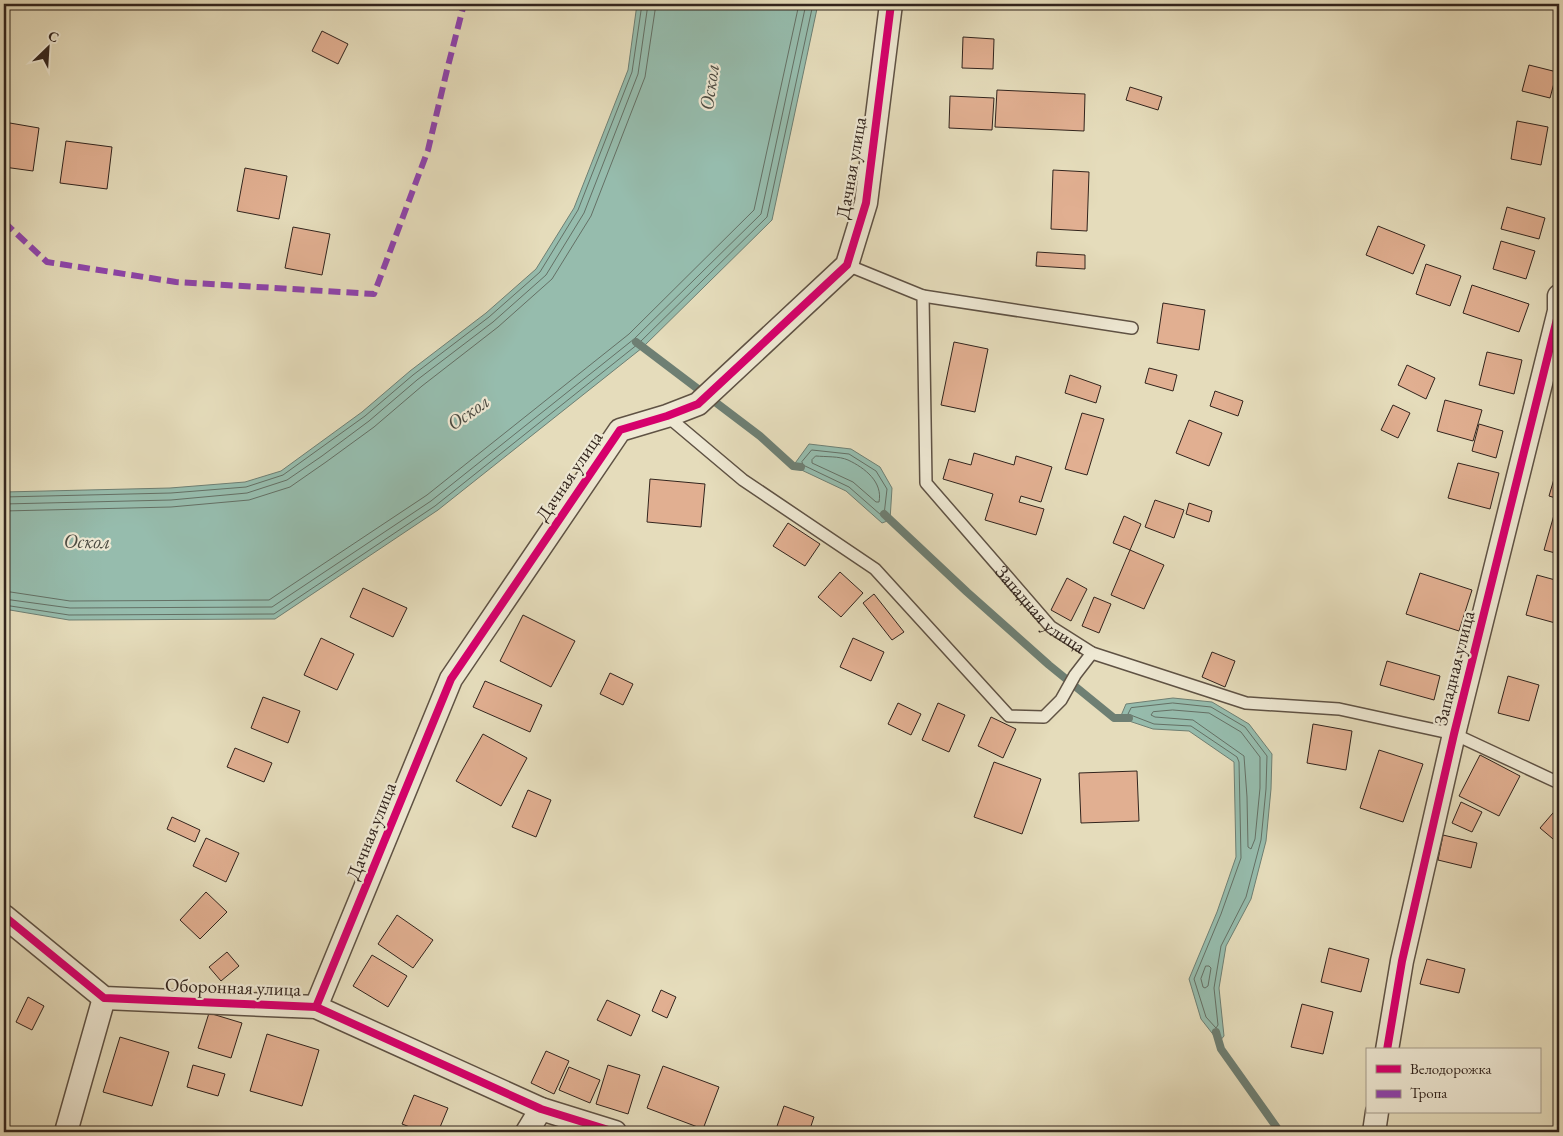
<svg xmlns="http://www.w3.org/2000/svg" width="1563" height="1136" font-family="'EB Garamond',serif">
<rect width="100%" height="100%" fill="#e5dcbb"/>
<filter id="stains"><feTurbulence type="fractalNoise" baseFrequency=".004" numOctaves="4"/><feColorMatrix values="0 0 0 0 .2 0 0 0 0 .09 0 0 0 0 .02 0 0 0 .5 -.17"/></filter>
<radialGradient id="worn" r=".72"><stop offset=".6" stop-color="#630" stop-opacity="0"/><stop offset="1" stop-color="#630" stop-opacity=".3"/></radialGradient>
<g fill="#96bcad" stroke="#6e7f73">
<polygon points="637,4 818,4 772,220 642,348 438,510 275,619 69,620 4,609 4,492 170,488 245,482 281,471 362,412 410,371 486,313 536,269 574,208 628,70"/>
<polygon points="809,444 851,449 880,467 892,488 890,520 882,523 846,491 793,466"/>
<polygon points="1173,698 1212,702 1249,724 1272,754 1271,789 1266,841 1251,899 1226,946 1219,988 1224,1036 1219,1042 1201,1019 1189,979 1217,912 1236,857 1234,762 1189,731 1153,729 1120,718 1126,704"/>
</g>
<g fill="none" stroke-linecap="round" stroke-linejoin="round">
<g stroke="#647065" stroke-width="1">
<polygon points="812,450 849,454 876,471 887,489 884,515 881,515 849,487 803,465 802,462"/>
<path d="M 816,456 C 826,457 839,456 848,460 C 865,468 883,482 879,502 L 876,502 L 853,482 L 812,463 L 812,460 Z"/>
<polyline points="4,497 171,493 246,487 283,475 365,416 413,375 489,317 540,272 578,210 632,72 642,4"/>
<polyline points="4,504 171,500 247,493 287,480 322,456 369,421 417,380 493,322 546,275 584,213 638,74 648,4"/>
<polyline points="4,511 171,507 249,500 290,487 326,462 374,427 422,386 498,327 552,279 591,216 645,77 656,4"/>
<polyline points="4,591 70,601 269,600 427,495 629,334 754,210 799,4"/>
<polyline points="4,599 70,608 272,607 431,501 634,339 761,214 806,4"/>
<polyline points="4,605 69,615 274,614 435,506 638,344 767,217 813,4"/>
<polygon points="1173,703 1211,707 1245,727 1267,756 1266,789 1261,840 1246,897 1221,946 1214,988 1218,1025 1216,1028 1206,1017 1194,979 1221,914 1241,858 1239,762 1237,757 1191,726 1154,724 1128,714 1131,708"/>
<polygon points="1173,710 1209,713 1241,732 1260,757 1260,788 1255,839 1251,849 1248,847 1247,797 1244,756 1193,720 1155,717 1151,715 1153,712"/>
<polygon points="1206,966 1209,966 1211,968 1208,986 1205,988 1203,987 1201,979"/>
</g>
<g stroke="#6e7f73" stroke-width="8">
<polyline points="636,342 760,436 793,466 801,467"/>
<polyline points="884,514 967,592 1049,665 1114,718 1129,718"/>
<polyline points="1216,1032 1221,1049 1280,1132"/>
</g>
</g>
<g fill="#e1af91" stroke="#32241d">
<polygon points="322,31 348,44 338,64 312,51"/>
<polygon points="963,37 994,39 993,69 962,68"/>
<polygon points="1529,65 1557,72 1550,98 1522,91"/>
<polygon points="1130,87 1162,97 1158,110 1126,100"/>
<polygon points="997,90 1085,94 1084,131 995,127"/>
<polygon points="950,96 994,98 992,130 949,128"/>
<polygon points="1517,121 1548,127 1541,165 1511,159"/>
<polygon points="4,122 39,128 33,171 4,167"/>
<polygon points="66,141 112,147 107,189 60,183"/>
<polygon points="245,168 287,176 279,219 237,211"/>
<polygon points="1053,170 1089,172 1087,231 1051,229"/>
<polygon points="1507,207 1545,218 1539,239 1501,229"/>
<polygon points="1378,226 1425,245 1413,274 1366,255"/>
<polygon points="293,227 330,234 322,275 285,268"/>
<polygon points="1501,241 1535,251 1526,279 1493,269"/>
<polygon points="1037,252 1085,255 1085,269 1036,266"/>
<polygon points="1426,264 1461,276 1450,306 1416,294"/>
<polygon points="1472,285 1529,304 1519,332 1463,313"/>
<polygon points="1163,303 1205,310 1199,350 1157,343"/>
<polygon points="954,342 988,349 975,412 941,405"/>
<polygon points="1487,352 1522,360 1514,394 1479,385"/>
<polygon points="1407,365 1435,378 1426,399 1398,385"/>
<polygon points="1149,368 1177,375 1173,391 1145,383"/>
<polygon points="1070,375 1101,386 1096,403 1065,393"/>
<polygon points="1215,391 1243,401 1238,416 1210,406"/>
<polygon points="1445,400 1482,410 1473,441 1437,431"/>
<polygon points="1393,405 1410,413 1398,438 1381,430"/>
<polygon points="1082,413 1104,419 1087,475 1065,469"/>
<polygon points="1189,420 1222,433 1209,466 1176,453"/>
<polygon points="1479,424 1503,431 1496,458 1472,451"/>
<polygon points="974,453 1014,465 1016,456 1052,467 1041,502 1021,496 1019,502 1044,509 1036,535 985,520 993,494 943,479 949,459 971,465"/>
<polygon points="1458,463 1499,473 1490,509 1448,498"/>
<polygon points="650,479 705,484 701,527 647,522"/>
<polygon points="1554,479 1559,480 1559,499 1549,496"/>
<polygon points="1155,500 1184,510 1174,538 1145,527"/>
<polygon points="1189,503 1212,511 1209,522 1186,514"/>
<polygon points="1556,508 1559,509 1559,554 1544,550"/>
<polygon points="1124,516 1141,524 1130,550 1113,543"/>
<polygon points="788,523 820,544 805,566 773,546"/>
<polygon points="1130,550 1164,565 1144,609 1111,595"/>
<polygon points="840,572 863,593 841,617 818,597"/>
<polygon points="1420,573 1472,590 1459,631 1406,614"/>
<polygon points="1537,575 1559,581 1559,624 1526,615"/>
<polygon points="1067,578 1087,589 1071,621 1051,610"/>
<polygon points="363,588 407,608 393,637 350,617"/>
<polygon points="874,594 904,632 892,640 863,603"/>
<polygon points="1094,597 1111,604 1099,633 1082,626"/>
<polygon points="523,615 575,641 551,687 500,661"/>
<polygon points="321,638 354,654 337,690 304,675"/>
<polygon points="853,638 884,652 871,681 840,667"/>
<polygon points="1212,652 1235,661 1225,687 1202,677"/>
<polygon points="1387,661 1440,676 1434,700 1380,685"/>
<polygon points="610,673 633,684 623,705 600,694"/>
<polygon points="1508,676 1539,685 1529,721 1498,713"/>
<polygon points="485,681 542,705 530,732 473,707"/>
<polygon points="263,697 300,711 288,743 251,728"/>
<polygon points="898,703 921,714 911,735 888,724"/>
<polygon points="938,703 965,715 949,752 922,740"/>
<polygon points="991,717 1016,729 1003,758 978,746"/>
<polygon points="1313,724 1352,731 1346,770 1307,763"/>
<polygon points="483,734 527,758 501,806 456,781"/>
<polygon points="235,748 272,763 264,782 227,767"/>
<polygon points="1379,750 1423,764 1403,822 1360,808"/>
<polygon points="1480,755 1520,776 1499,816 1459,796"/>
<polygon points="994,762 1041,779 1022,834 974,817"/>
<polygon points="1137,771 1139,821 1081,823 1079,773"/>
<polygon points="528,790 551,800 536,837 512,827"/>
<polygon points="1461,802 1482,812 1472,832 1452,823"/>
<polygon points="1559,806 1559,844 1540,828"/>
<polygon points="172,817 200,830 195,842 167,829"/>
<polygon points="1443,835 1477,843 1471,868 1438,860"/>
<polygon points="206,838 239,853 226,882 193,866"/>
<polygon points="206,892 227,912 200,939 180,920"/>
<polygon points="397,915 433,940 413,968 378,944"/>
<polygon points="1329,948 1369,959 1361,992 1321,982"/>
<polygon points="227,952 239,966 221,981 209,967"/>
<polygon points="372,955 407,976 388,1007 353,986"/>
<polygon points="1427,959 1465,969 1459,993 1420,984"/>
<polygon points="661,990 676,997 667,1018 652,1011"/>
<polygon points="28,997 44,1006 32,1030 16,1022"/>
<polygon points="607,1000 640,1015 631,1036 597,1020"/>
<polygon points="1302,1004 1333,1012 1323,1054 1291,1047"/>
<polygon points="209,1013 242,1023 231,1058 198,1048"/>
<polygon points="267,1034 319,1050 302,1106 250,1091"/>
<polygon points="120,1037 169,1052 152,1106 103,1092"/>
<polygon points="546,1051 569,1061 554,1094 531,1083"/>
<polygon points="193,1065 225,1074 218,1096 187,1087"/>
<polygon points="608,1065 640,1075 628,1114 596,1104"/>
<polygon points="663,1066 719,1087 703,1129 647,1108"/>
<polygon points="569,1067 600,1080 590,1103 559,1090"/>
<polygon points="414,1095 448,1108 438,1132 423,1132 402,1124"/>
<polygon points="784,1106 814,1117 809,1132 775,1132"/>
<polygon points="563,1128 578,1132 561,1132"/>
</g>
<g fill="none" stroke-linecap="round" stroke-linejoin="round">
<g stroke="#5f5244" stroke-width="14">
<g id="service">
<path id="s1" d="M 847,265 L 923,296 L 926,483 L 1051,627 L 1092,653 L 1246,703 L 1339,709 L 1454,734 L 1559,783"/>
<polyline points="923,296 1132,328"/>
<polyline points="667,416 743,480 875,569 1009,716 1044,717 1061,700 1075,675 1092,653"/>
</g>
</g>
<g stroke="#5f5244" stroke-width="25">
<g id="minor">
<polyline points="4,916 104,998 316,1007 541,1109 615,1132"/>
<polyline points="316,1007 451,679 620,430 667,416 698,404 847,265 866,203 891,4"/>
<polyline points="1387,1050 1402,961 1454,734 1559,311 1559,296"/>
<polyline points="66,1132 104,998"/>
<polyline points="527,1132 541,1109"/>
<polyline points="1374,1132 1377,1112"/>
</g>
</g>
<use href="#service" stroke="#eee8d3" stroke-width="11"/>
<use href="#minor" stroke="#eee8d3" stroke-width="22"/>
<polyline stroke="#8e44ad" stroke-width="6" stroke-dasharray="12 6" stroke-linecap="butt" points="4,222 47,262 176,282 374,294 428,150 447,70 464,4"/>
<g stroke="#eee8d3" stroke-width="11">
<g id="cycleway">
<polyline points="4,916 104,998 316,1007 541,1109 615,1132"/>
<polyline points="316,1007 451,679 620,430 667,416 698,404 847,265 866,203 891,4"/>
<polyline points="1387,1050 1402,961 1454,734 1559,311 1559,296"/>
</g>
</g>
<use href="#cycleway" stroke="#d6006c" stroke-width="8"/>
</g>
<g text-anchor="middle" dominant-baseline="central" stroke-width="4.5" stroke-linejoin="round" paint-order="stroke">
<g font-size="19" fill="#32241d" stroke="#eee8d3">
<text transform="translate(851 168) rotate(-80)">Дачная улица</text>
<text transform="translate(569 476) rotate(-56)">Дачная улица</text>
<text stroke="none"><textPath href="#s1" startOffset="440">Западная улица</textPath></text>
<text transform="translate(1454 668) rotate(-76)">Западная улица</text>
<text transform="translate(371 831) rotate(-68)">Дачная улица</text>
<text transform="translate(233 987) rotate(2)">Оборонная улица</text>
</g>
<g font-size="20" font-style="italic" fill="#4b4a41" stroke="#eee8d3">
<text transform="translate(709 87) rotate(-82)">Оскол</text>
<text transform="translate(468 412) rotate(-35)">Оскол</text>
<text transform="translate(87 541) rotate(1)">Оскол</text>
</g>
</g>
<rect width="1563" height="1136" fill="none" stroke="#e5dcbb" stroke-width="20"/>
<rect x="5" y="5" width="1553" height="1126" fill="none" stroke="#32241d" stroke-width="2.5"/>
<rect x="10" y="10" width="1543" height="1116" fill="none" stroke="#32241d"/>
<rect x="1366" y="1048" width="175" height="65" fill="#eee8d3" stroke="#a39a8a"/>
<rect x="1376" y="1065" width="25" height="8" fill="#d6006c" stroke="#a39a8a"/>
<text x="1410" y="1074" font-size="15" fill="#32241d">Велодорожка</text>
<rect x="1376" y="1090" width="25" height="8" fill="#8e44ad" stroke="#a39a8a"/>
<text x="1410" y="1098" font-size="15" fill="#32241d">Тропа</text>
<g transform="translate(48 48) rotate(25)" stroke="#eee8d3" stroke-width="4" paint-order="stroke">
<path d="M0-4L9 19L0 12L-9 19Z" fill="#32241d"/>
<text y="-8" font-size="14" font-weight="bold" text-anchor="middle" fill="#32241d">С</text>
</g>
<rect width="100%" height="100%" filter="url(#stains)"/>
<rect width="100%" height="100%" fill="url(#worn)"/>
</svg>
